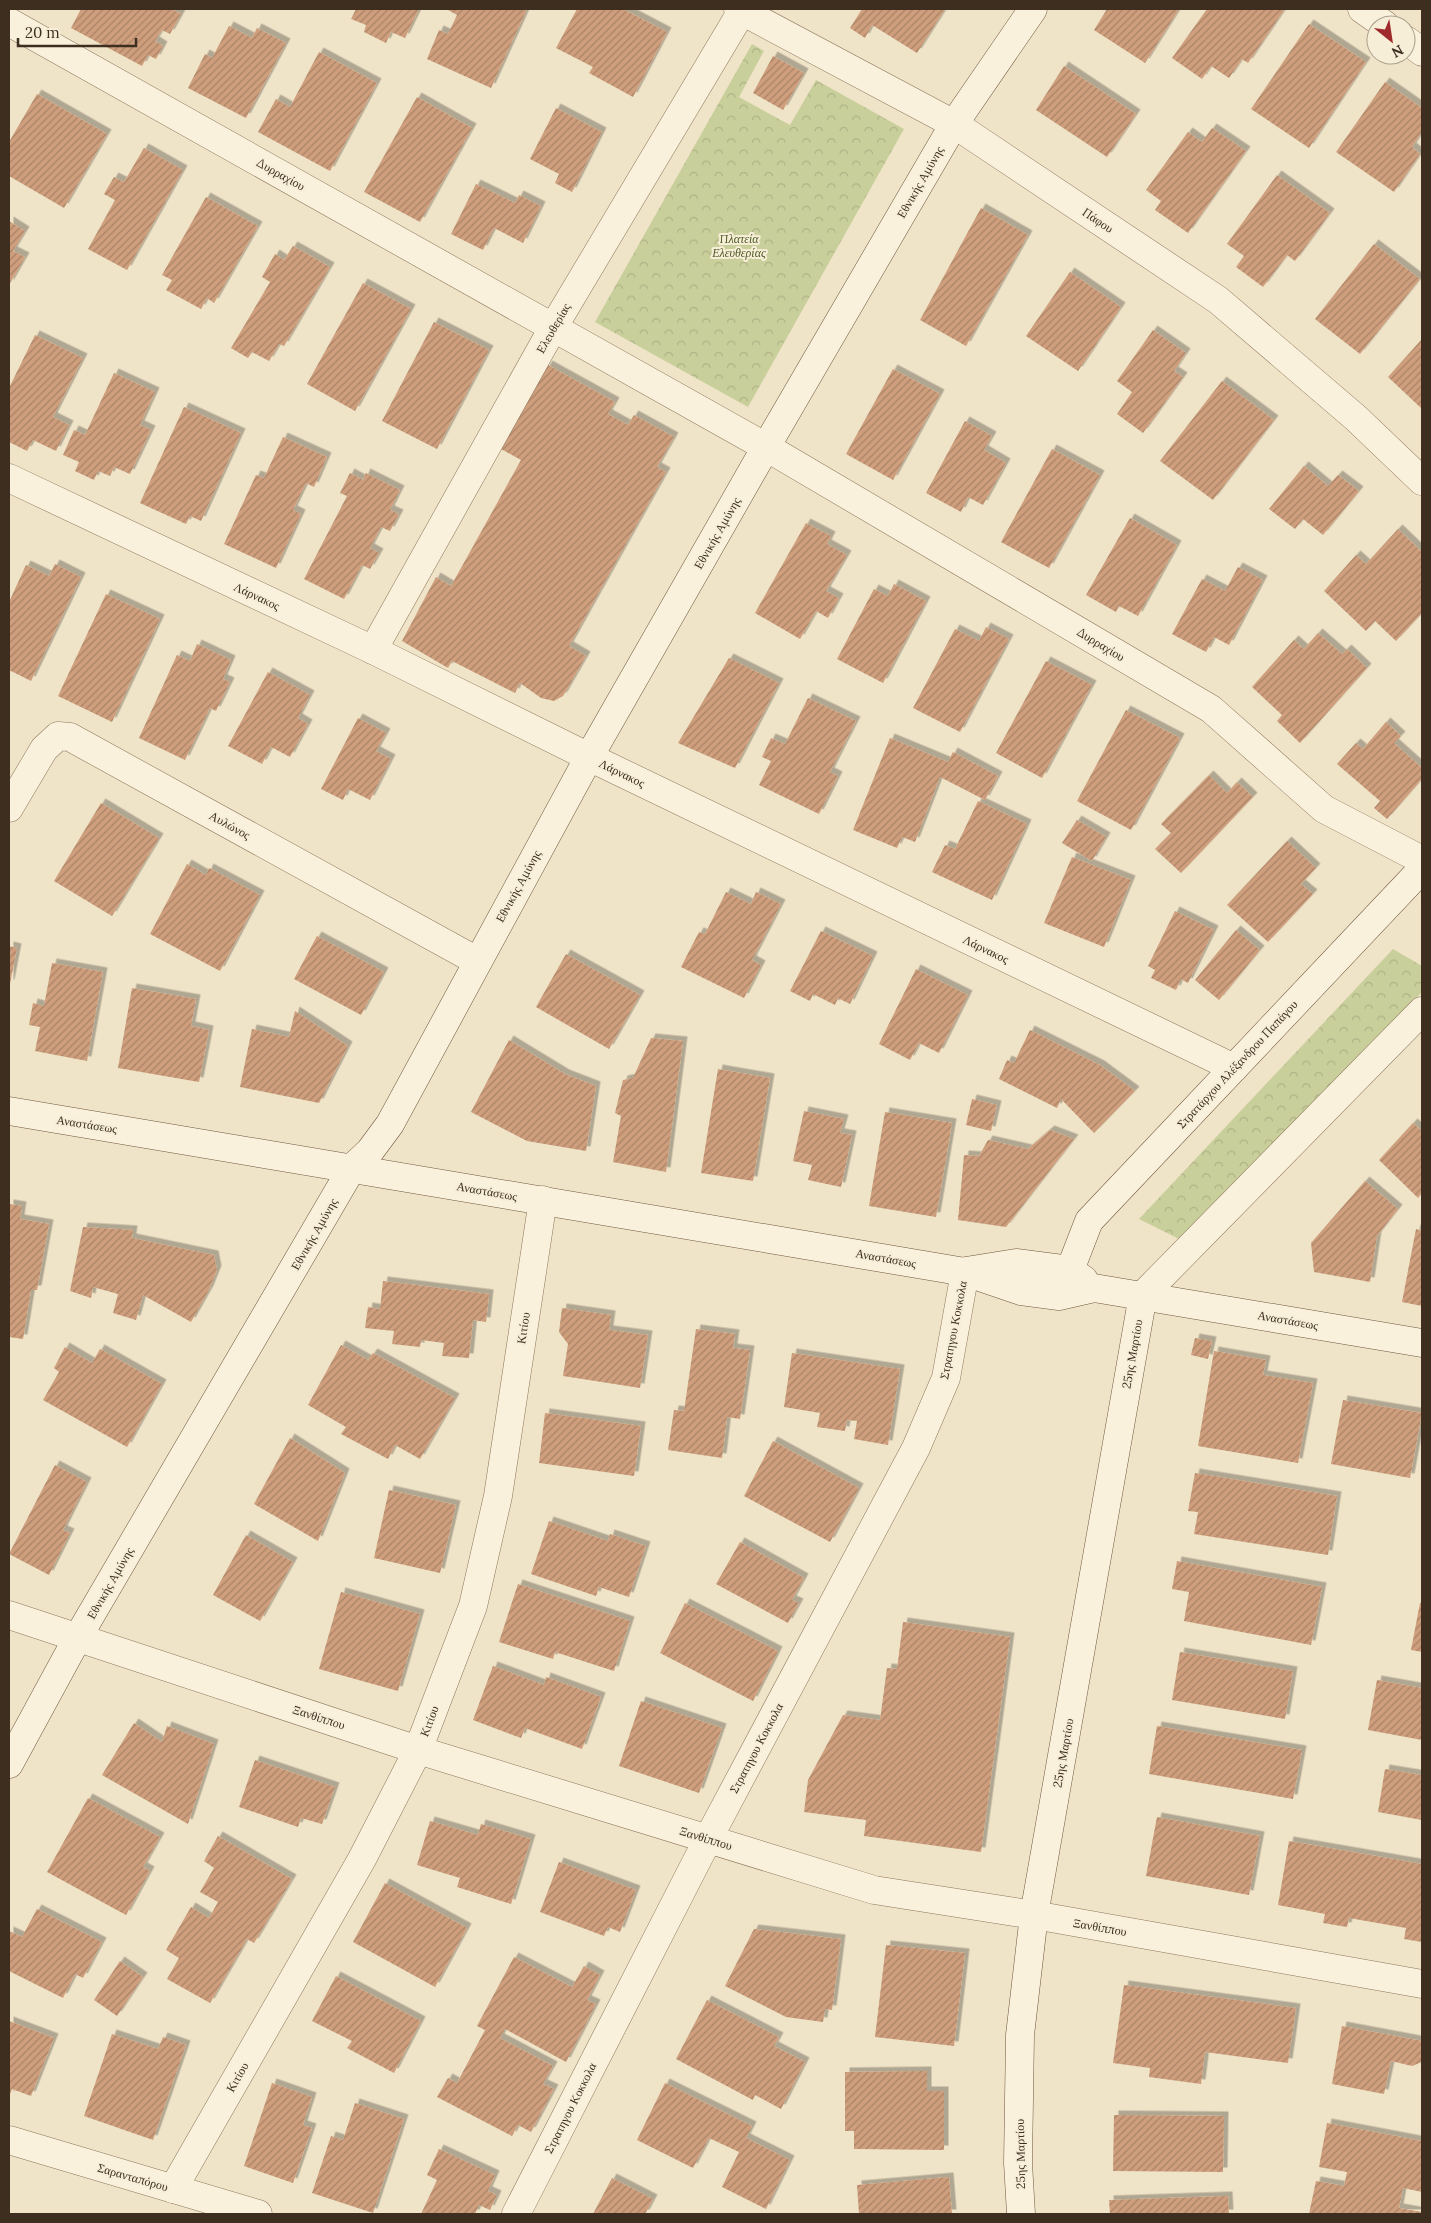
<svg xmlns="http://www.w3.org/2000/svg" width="1431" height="2223" font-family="Lora,serif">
<defs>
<pattern id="forest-crowns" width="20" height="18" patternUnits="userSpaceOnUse" patternTransform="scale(1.25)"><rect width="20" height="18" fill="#c9cf9b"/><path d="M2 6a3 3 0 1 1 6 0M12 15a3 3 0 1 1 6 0" fill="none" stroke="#aeb285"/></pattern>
<pattern id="building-hatch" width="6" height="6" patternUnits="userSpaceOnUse" patternTransform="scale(1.25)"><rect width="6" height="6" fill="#cf9f7d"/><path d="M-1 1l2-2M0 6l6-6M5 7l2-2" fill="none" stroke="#a98266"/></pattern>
<filter id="shadow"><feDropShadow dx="4.5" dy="-4.5" stdDeviation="0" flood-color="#0004"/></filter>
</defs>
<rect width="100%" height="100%" fill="#f0e4c8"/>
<g fill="url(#forest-crowns)">
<polygon points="752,44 764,51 739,97 790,125 816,80 904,129 748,407 595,322"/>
<polygon points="1393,949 1422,966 1422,992 1185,1242 1139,1219"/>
</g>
<g fill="url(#building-hatch)" filter="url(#shadow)">
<polygon points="81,9 172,9 181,14 170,34 162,30 155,41 163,46 156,59 148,55 142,66 71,28"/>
<polygon points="356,9 419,9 405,38 391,32 386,43 364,32 366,25 351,19"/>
<polygon points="448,9 527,9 491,88 427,59 439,30 448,34 457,15 448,10"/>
<polygon points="577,9 623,9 667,32 633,97 589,73 593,67 556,48"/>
<polygon points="862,9 945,9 917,53 872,25 865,38 850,28"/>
<polygon points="1107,9 1179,9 1145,63 1094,30"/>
<polygon points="1207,9 1283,9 1284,10 1248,63 1242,59 1229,78 1211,66 1202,79 1172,58"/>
<polygon points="1309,24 1366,62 1309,148 1251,109"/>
<polygon points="229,26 252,38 257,28 286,43 246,118 188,88 205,54 212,58"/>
<polygon points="319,52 377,83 330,171 258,132 276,99 290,107"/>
<polygon points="773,56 804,73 783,110 753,93"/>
<polygon points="1064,66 1136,114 1107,157 1036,110"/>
<polygon points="1385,82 1422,108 1422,132 1412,147 1420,154 1394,192 1336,152"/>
<polygon points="37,94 107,134 64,208 9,176 9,142"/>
<polygon points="417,97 472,128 420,222 364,192"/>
<polygon points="556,108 602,132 572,192 555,183 559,174 530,159"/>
<polygon points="1212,128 1246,151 1188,233 1155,210 1161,201 1146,190 1188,132 1202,142"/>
<polygon points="144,148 183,170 127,270 88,249 115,200 104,194 114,177 124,182"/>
<polygon points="1277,175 1330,213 1295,261 1287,255 1263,287 1236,267 1244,256 1227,244"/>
<polygon points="476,184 515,203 519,195 541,206 523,243 494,228 483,250 451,234"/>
<polygon points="206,197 258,226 214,303 207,298 201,309 166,290 172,280 162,275"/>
<polygon points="981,208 1028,235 966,346 920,320"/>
<polygon points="9,221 25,231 13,251 25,257 9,285"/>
<polygon points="1374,244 1420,279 1360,354 1315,319"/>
<polygon points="293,246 330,267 284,346 279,344 269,361 252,352 248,358 231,348 270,282 262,277 275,254 284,260"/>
<polygon points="1070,272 1121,307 1078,371 1026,336"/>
<polygon points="363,283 411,309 355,411 307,384"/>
<polygon points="434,322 489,350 437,449 382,421"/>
<polygon points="1153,330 1186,353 1174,371 1183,377 1143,433 1117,414 1132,392 1117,381"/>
<polygon points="35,335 83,358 53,417 69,425 56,451 33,440 27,451 9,442 9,388"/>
<polygon points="1422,339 1422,409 1388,377"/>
<polygon points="548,365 615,402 608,414 628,425 634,415 674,437 657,467 666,472 569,646 586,656 563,696 554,701 541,698 520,683 515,693 452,661 448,668 402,641 436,577 451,586 521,460 501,449"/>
<polygon points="893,369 940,394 893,480 846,454"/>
<polygon points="114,373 155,392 140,425 151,430 130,474 114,467 110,476 98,471 94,480 75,471 79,462 63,455 74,430 85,435"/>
<polygon points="1222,381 1274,420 1213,500 1160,461"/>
<polygon points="184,407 241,433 201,521 190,516 186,524 140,503"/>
<polygon points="965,421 992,436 984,450 1006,463 983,505 968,497 961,512 926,493"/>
<polygon points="283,437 327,457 314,487 306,483 293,510 301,514 276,568 224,544 256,475 264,478"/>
<polygon points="1052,449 1100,475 1049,568 1001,542"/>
<polygon points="1304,466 1328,486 1338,475 1359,491 1323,535 1303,519 1295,529 1269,509"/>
<polygon points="350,473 363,480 366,473 400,490 390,510 399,514 390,531 381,527 370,548 379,553 370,569 362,565 344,599 304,579 347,496 340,493"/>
<polygon points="1130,518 1177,545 1138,616 1119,606 1116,612 1086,595"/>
<polygon points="806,523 831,536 827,544 847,555 826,591 839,598 828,618 816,611 800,639 755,613"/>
<polygon points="1398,529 1422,552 1422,613 1396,641 1375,621 1366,631 1324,591 1356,555 1366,564"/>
<polygon points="55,564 81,577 31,681 9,670 9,602 26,565 49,576"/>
<polygon points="1238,567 1263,580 1229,645 1214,637 1206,652 1172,634 1202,579 1225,591"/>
<polygon points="894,584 926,601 883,683 837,659 874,589 888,596"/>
<polygon points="106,594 160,619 112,722 58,696"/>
<polygon points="986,627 1009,639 960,732 913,708 955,629 979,641"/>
<polygon points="1318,633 1342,654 1347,649 1367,668 1300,743 1277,721 1282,715 1252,687 1294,640 1304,649"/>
<polygon points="197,644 231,660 223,679 230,682 216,711 210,708 185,760 139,738 177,655 190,661"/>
<polygon points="729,658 779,683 735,768 678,743"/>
<polygon points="1046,661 1092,685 1042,778 996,753"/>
<polygon points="268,672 310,695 298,718 308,724 290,757 271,747 262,764 228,746"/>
<polygon points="808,698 856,721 830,772 838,776 819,814 759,785 771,761 762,757 771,738 785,744"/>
<polygon points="1126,710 1180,738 1131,830 1077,801"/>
<polygon points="358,718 386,733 376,751 391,759 370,800 348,789 343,800 321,789"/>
<polygon points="1386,722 1401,736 1394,743 1422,768 1422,779 1387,819 1374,808 1380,801 1337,764 1356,743 1363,749"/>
<polygon points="890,738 948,762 953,752 998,776 985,800 940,777 915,842 902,837 897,848 853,830"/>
<polygon points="1209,775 1227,793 1237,782 1253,797 1181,873 1155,849 1171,833 1161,824"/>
<polygon points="978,801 1027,824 992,900 932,872 945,845 955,849"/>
<polygon points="101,803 159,838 112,916 54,881"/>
<polygon points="1077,820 1106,837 1092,861 1062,843"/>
<polygon points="1287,841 1316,868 1301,884 1313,894 1268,942 1227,905"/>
<polygon points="1072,857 1131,880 1104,947 1044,923"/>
<polygon points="187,864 206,875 209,868 260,895 220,971 150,934"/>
<polygon points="726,892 751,904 756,892 781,904 752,960 761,965 744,998 681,967 699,932 705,934"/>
<polygon points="1175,911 1214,930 1188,983 1181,979 1176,990 1151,978 1155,970 1148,966"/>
<polygon points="1236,930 1260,950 1219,1000 1195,980"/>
<polygon points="821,931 873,956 850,1004 838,998 835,1005 813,994 810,1001 790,991"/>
<polygon points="317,936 384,972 361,1015 294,979"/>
<polygon points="9,946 17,948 10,984 9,984"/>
<polygon points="566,954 640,995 609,1049 536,1007"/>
<polygon points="52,963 103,972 87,1061 35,1051 40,1027 29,1025 33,1003 44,1006"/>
<polygon points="916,969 968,995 939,1053 919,1043 910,1060 879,1044"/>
<polygon points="132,988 196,999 191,1026 209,1030 199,1082 118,1068"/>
<polygon points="295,1011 348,1046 319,1103 240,1087 252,1029 289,1037"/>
<polygon points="1030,1030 1100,1065 1135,1091 1094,1133 1061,1099 1057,1108 999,1079 1007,1060 1014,1063"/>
<polygon points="651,1038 683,1041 666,1172 613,1162 621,1116 615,1113 623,1080 633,1078"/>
<polygon points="509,1040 565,1074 596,1086 586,1151 527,1141 471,1112"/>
<polygon points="718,1069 770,1078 753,1181 701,1173"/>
<polygon points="972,1099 997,1105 991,1131 966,1125"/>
<polygon points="804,1111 844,1119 840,1133 852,1135 841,1187 808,1180 812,1165 793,1161"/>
<polygon points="885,1112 952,1123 936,1217 869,1206"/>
<polygon points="1413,1123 1422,1131 1422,1193 1418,1198 1379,1160"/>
<polygon points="1050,1130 1074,1139 1006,1227 958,1220 964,1155 979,1156 988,1140 1028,1149"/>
<polygon points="1365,1181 1398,1209 1377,1236 1370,1282 1314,1272 1311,1243"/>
<polygon points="9,1204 22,1206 20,1219 49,1224 37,1290 31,1290 23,1339 9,1337"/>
<polygon points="83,1227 133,1230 132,1238 214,1255 217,1270 209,1290 191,1322 143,1295 136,1320 113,1313 118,1294 93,1287 91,1298 70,1291"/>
<polygon points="1416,1229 1422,1231 1422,1306 1402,1302"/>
<polygon points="383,1281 489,1294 486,1322 473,1320 469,1358 442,1356 444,1343 421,1340 420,1347 392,1344 394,1331 365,1328 368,1307 380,1309"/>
<polygon points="562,1308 611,1315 609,1330 648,1335 640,1388 563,1376 568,1344 559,1332"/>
<polygon points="696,1329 735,1334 733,1348 750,1350 740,1419 727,1417 722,1458 668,1450 674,1410 684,1411"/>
<polygon points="1195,1338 1212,1341 1208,1359 1191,1355"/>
<polygon points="341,1345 368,1360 373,1353 455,1398 420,1459 395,1445 388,1459 341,1434 346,1427 308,1405"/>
<polygon points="65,1347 92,1363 100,1349 162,1384 127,1447 43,1400 59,1372 54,1368"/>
<polygon points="1214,1351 1266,1360 1263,1375 1313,1383 1298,1463 1198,1446"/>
<polygon points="792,1353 900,1369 888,1445 854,1439 857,1421 847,1420 845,1431 817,1427 820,1413 784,1407"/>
<polygon points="1343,1400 1422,1413 1410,1478 1331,1464"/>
<polygon points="545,1413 641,1426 634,1476 539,1463"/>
<polygon points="290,1438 345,1473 318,1541 254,1504"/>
<polygon points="773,1441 859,1488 830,1542 744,1496"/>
<polygon points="55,1465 87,1482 63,1530 70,1533 49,1575 9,1554"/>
<polygon points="1195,1473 1337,1496 1328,1555 1194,1534 1198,1512 1188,1511"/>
<polygon points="389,1490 456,1505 440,1573 374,1558"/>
<polygon points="549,1521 608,1541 610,1534 646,1546 629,1597 599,1587 596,1596 531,1574"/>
<polygon points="246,1535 293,1562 260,1621 213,1595"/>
<polygon points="740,1542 804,1578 792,1600 799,1603 788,1623 716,1584"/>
<polygon points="1177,1561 1322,1587 1311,1645 1184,1621 1189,1592 1172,1589"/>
<polygon points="518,1584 630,1621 614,1671 555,1652 553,1659 499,1642"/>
<polygon points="341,1592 420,1614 398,1691 319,1669"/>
<polygon points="685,1603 778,1651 753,1701 660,1653"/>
<polygon points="1420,1603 1422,1603 1422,1652 1411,1650"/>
<polygon points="903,1622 1010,1637 981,1852 864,1836 866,1820 804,1812 808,1780 843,1715 880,1720 887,1668 897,1669"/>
<polygon points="1180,1652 1293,1671 1285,1719 1172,1700"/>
<polygon points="493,1666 544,1685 546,1677 601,1697 582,1749 525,1728 521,1738 473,1720"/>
<polygon points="1377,1680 1422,1688 1422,1740 1368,1730"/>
<polygon points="641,1701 722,1728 699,1793 619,1766"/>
<polygon points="134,1723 162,1742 167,1726 214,1744 188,1824 102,1775"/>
<polygon points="1157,1726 1302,1750 1293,1799 1149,1774"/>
<polygon points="255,1760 335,1787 322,1824 301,1818 298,1827 239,1807"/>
<polygon points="1385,1769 1422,1775 1422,1820 1378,1812"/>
<polygon points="88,1798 160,1837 143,1867 150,1871 126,1915 47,1872"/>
<polygon points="1157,1817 1260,1836 1249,1895 1146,1876"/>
<polygon points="430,1821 478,1835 481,1824 531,1839 511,1904 457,1887 460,1878 417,1865"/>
<polygon points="218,1836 292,1879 254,1943 247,1939 210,2003 167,1979 179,1958 166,1950 191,1907 209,1918 218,1902 200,1892 214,1868 204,1861"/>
<polygon points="1289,1841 1422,1864 1422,1942 1404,1939 1406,1928 1349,1918 1347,1927 1323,1923 1325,1914 1278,1905"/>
<polygon points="559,1862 636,1890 620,1932 608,1927 604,1936 540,1912"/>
<polygon points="385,1883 467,1928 435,1987 353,1942"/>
<polygon points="37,1909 102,1942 83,1978 75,1974 63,1998 9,1971 9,1931 22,1937"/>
<polygon points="754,1929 841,1939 832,2010 825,2009 823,2022 786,2017 725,1986"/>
<polygon points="886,1945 965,1953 954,2046 875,2037"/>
<polygon points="514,1957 572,1987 584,1966 600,1975 587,2000 596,2004 566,2062 505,2029 500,2038 553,2066 543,2084 554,2089 531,2132 518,2125 512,2136 437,2097 448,2078 457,2083 485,2030 477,2026"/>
<polygon points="120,1961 143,1977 117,2016 94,2000"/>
<polygon points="336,1976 421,2021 394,2073 347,2048 352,2041 312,2021"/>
<polygon points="1124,1985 1296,2008 1288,2063 1205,2052 1201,2084 1149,2077 1150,2068 1113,2063"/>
<polygon points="707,2000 779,2037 774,2046 805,2062 781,2109 755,2095 753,2100 676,2059"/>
<polygon points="9,2021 54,2038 31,2096 12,2089 9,2097"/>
<polygon points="1342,2026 1422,2041 1422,2062 1412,2066 1391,2061 1384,2094 1332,2084"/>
<polygon points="112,2034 158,2049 163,2037 186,2045 153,2140 84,2116"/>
<polygon points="927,2071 927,2091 944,2091 944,2150 854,2149 854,2131 845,2131 845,2072"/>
<polygon points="272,2083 312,2097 303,2125 312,2128 293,2183 244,2166"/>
<polygon points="665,2083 752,2126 746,2138 790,2160 766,2209 722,2187 739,2152 709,2138 693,2168 637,2140"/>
<polygon points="355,2103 404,2119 373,2213 312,2193 331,2136 343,2140"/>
<polygon points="1114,2115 1224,2116 1223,2172 1113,2171"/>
<polygon points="1327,2123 1422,2141 1422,2192 1403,2188 1399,2208 1422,2212 1422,2214 1309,2214 1316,2181 1344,2186 1347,2172 1319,2167"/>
<polygon points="439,2149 495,2175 488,2191 497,2195 490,2210 479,2205 475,2214 421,2214 437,2180 427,2175"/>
<polygon points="949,2177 952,2214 859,2214 857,2185"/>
<polygon points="612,2178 653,2199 645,2214 593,2214"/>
<polygon points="1228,2196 1229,2214 1110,2214 1109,2200"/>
</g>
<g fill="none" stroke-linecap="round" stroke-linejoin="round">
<g stroke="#8d765c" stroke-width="29">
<g id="street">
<polyline points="738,9 954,124 1218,300 1356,418 1422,481"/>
<polyline points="1362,9 1385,25"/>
<polyline points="9,22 766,447 1211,709 1324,809 1422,860"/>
<polyline points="1406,40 1422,52"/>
<polyline points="9,478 373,650 589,757 1234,1068"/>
<polyline points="373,650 554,326 742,11"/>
<polyline points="9,808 44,749 58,736 70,737 477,961"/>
<polyline points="1143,1295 1422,1011"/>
<polyline points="9,1615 418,1750 874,1890 1034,1915 1422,1984"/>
<polyline points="9,2140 258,2214"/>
<polyline points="173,2189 362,1859 418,1750 473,1606 498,1496 543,1200"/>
<polyline points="516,2214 708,1839 916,1448 946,1378 965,1272"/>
</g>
</g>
<g stroke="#6f573f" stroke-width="29">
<g id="secondary">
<polyline points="9,1111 965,1272 1021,1291 1059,1296 1094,1288 1422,1343"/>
<polyline points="1070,1270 1089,1221 1422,869"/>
<polyline points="966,1271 1016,1263 1070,1270 1084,1280"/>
<polyline points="9,1764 78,1637 352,1168 370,1151 390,1124 589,757 766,447 954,124 1033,9"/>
<polyline points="1021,2214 1018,2163 1020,2035 1034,1915 1143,1295"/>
</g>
</g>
<use href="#street" stroke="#faf1dc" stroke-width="28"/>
<use href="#secondary" stroke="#faf1dc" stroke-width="28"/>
</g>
<g text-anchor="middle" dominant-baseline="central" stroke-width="4" stroke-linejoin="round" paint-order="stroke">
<g font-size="12" fill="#3d2e20" stroke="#f7eed8">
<text transform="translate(281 174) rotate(29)">Δυρραχίου</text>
<text transform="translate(920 182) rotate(-60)">Εθνικής Αμύνης</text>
<text transform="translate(1098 220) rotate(34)">Πάφου</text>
<text transform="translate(553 328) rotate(-60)">Ελευθερίας</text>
<text transform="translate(717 533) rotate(-60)">Εθνικής Αμύνης</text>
<text transform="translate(257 596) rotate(25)">Λάρνακος</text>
<text transform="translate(1101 644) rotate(31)">Δυρραχίου</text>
<text transform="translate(622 773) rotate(26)">Λάρνακος</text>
<text transform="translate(230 825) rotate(29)">Αυλώνος</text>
<text transform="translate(518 886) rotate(-61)">Εθνικής Αμύνης</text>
<text transform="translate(986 949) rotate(26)">Λάρνακος</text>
<text transform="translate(1237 1064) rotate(-47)">Στρατάρχου Αλέξανδρου Παπάγου</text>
<text transform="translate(87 1124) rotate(9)">Αναστάσεως</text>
<text transform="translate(487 1191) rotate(10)">Αναστάσεως</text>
<text transform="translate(314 1234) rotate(-60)">Εθνικής Αμύνης</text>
<text transform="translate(886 1258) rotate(10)">Αναστάσεως</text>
<text transform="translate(1288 1320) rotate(10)">Αναστάσεως</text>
<text transform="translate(523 1328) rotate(-81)">Κιτίου</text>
<text transform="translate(953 1330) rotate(-79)">Στρατηγου Κοκκολα</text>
<text transform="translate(1132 1354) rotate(-80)">25ης Μαρτίου</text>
<text transform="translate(110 1583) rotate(-60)">Εθνικής Αμύνης</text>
<text transform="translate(319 1717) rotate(18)">Ξανθίππου</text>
<text transform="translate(429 1721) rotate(-69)">Κιτίου</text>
<text transform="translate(756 1748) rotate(-62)">Στρατηγου Κοκκολα</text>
<text transform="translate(1063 1753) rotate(-80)">25ης Μαρτίου</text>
<text transform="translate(706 1838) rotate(17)">Ξανθίππου</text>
<text transform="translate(1100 1927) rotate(10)">Ξανθίππου</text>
<text transform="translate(237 2077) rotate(-60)">Κιτίου</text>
<text transform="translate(570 2108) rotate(-63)">Στρατηγου Κοκκολα</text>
<text transform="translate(1020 2154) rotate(-91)">25ης Μαρτίου</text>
<text transform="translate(133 2177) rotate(16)">Σαρανταπόρου</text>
</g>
<g font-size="12" font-style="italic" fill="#4d5a26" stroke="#f7eed8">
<text x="739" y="238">Πλατεία<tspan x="739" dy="14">Ελευθερίας</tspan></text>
</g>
</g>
<rect width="1431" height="2223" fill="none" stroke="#3d2e20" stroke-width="20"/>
<g transform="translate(1391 40) rotate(150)"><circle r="24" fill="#f7eed8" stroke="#ada18e"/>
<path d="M0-4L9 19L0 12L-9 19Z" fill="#9e2a2b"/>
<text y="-8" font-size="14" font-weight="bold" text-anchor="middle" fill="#3d2e20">N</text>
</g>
<path d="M18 38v8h118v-8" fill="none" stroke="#3d2e20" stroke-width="2.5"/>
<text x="25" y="38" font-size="15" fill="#3d2e20" stroke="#f7eed8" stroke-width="4" paint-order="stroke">20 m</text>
</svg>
